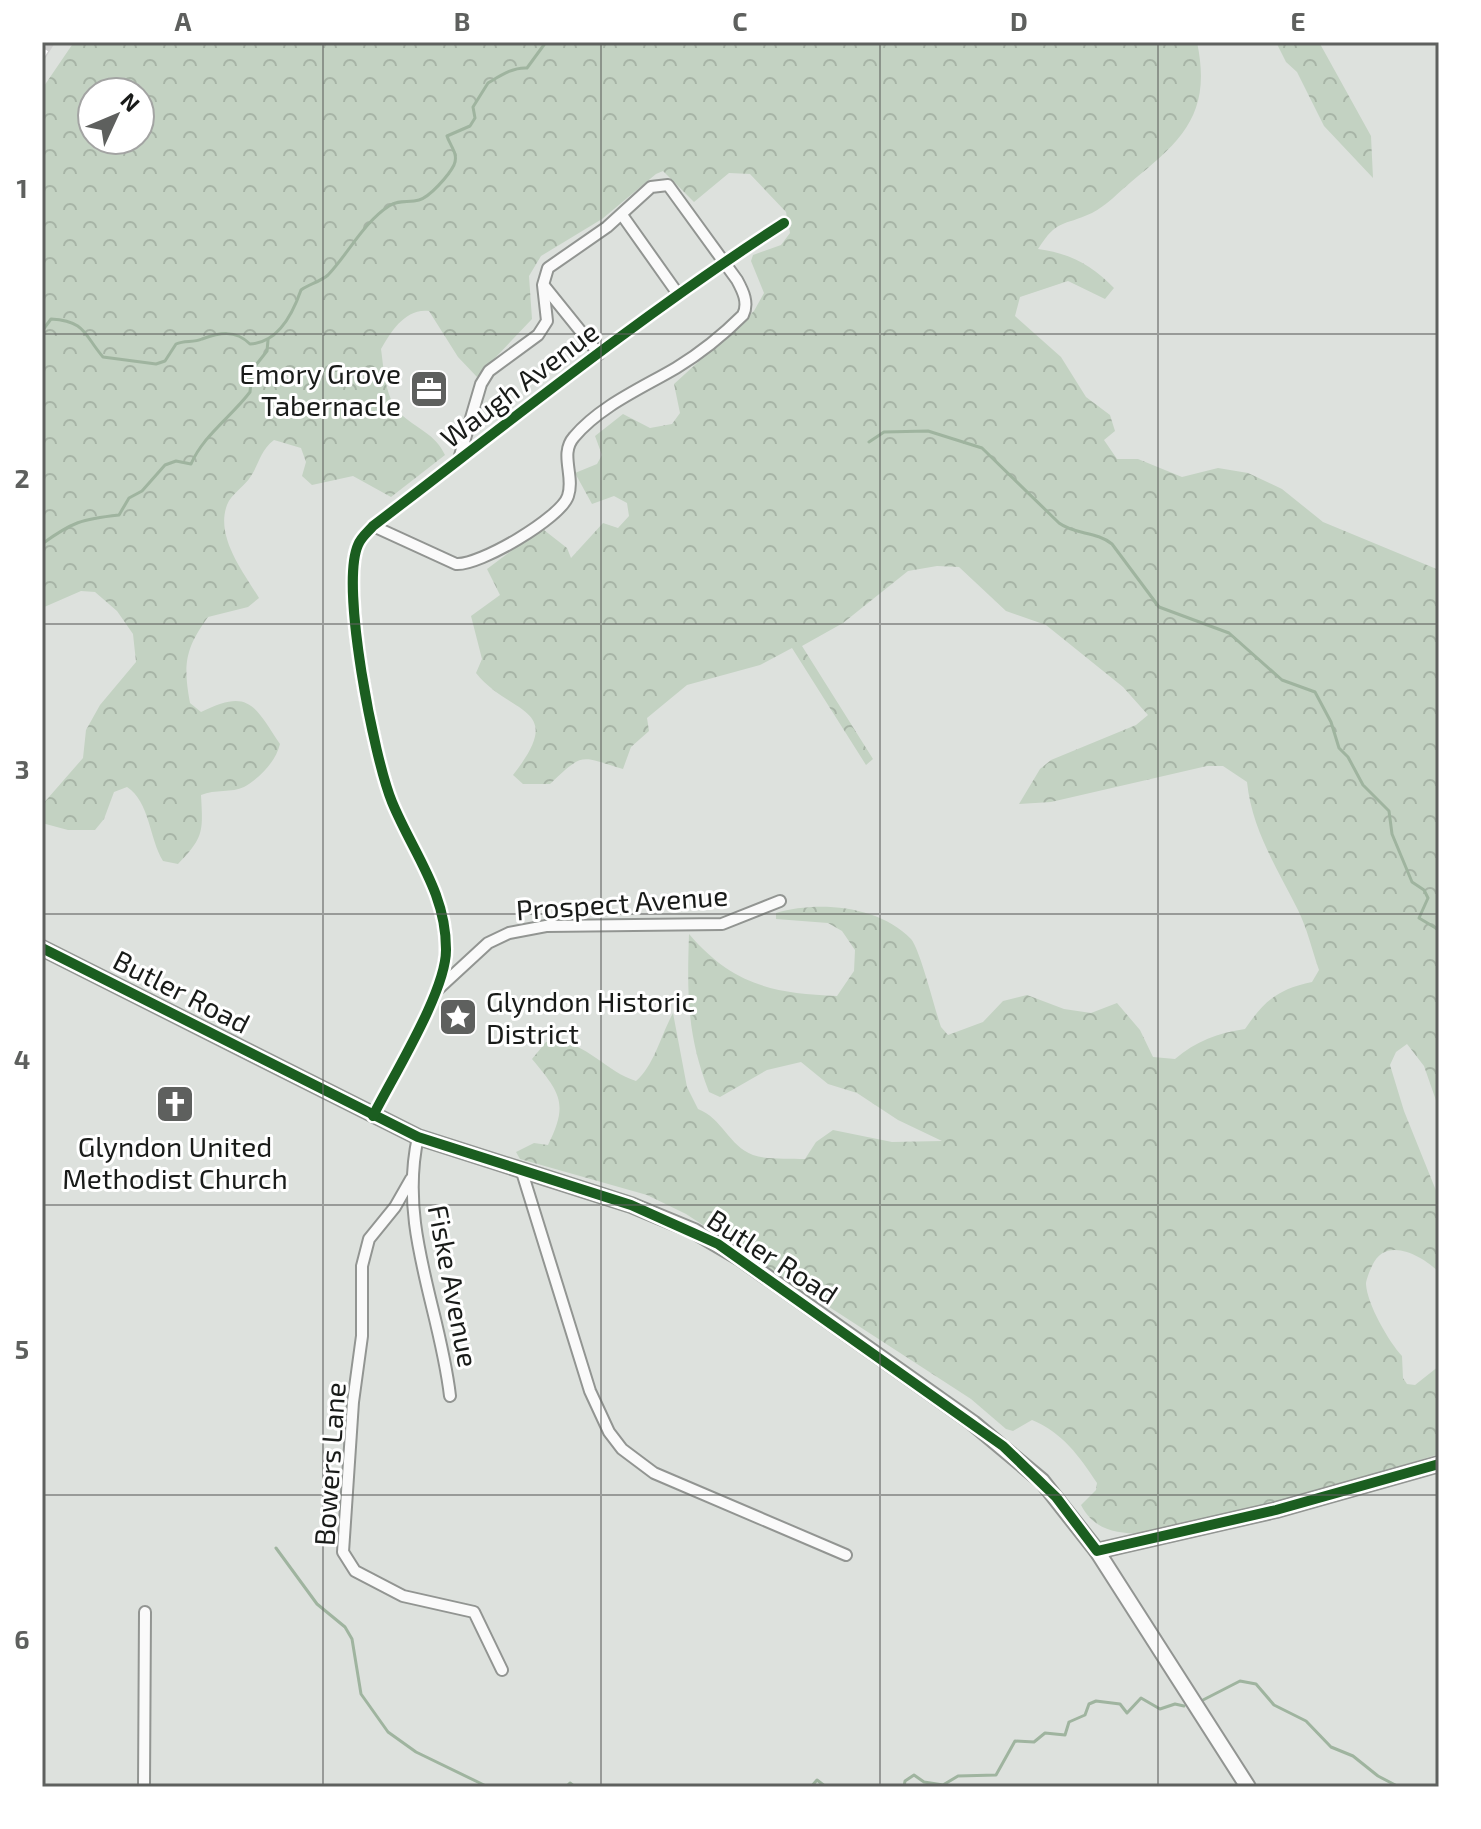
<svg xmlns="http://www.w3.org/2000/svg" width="1481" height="1829" font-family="'Exo 2',sans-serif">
<defs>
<pattern id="forest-crowns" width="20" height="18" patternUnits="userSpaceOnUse" patternTransform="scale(2)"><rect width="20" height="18" fill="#c3d2c2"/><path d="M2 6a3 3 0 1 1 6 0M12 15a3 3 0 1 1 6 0" fill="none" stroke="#a7b4a6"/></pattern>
</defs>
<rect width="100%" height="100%" fill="#dde1dd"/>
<g fill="url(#forest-crowns)" fill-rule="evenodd">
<path d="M 74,42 L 1197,42 C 1212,113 1183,140 1131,182 C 1119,192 1106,206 1092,213 C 1062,227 1058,218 1038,249 C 1069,253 1092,265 1114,288 L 1105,299 L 1068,281 L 1020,297 L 1015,316 L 1061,357 L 1086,397 L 1110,415 L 1115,431 L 1104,440 L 1117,459 L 1138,459 L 1182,477 L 1218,468 L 1248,473 L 1282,489 L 1323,522 L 1439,570 L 1439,1109 L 1424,1066 L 1407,1044 L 1396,1052 L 1390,1065 L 1404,1111 L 1439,1198 L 1439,1272 C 1422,1256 1386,1235 1372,1266 C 1370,1270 1366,1280 1366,1284 C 1367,1304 1389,1342 1402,1356 L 1403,1378 L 1407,1384 L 1415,1385 L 1439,1366 L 1439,1454 L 1327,1489 L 1141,1534 C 1115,1533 1094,1530 1081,1505 L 1096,1490 L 1097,1483 C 1079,1456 1063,1433 1032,1420 L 1013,1431 L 1006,1429 L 971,1399 L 686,1214 L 647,1195 L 520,1159 L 516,1152 L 534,1143 L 548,1145 C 569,1103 560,1093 532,1059 L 546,1042 C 582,1036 605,1072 636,1081 C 654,1066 661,1035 673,1013 L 687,1087 L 698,1109 C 722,1118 729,1146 753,1155 C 768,1160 789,1158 805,1159 L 816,1142 L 833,1130 L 892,1142 L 942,1141 L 898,1120 L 857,1093 L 828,1084 L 801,1062 L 767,1070 L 720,1097 L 709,1092 C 687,1036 687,994 689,934 C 733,985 772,993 837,996 L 854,971 L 855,950 L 842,931 L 828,923 L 776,919 L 776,913 C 817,901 878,905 911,939 C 920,949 935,1010 941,1027 L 948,1035 L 983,1022 L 1003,1001 L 1027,995 L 1064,1009 L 1091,1013 L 1117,1003 L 1140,1030 L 1153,1057 L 1175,1059 C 1196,1041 1218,1033 1245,1029 C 1264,1001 1278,989 1312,982 L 1319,970 C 1312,950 1307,928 1298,910 C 1277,868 1252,830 1247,782 L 1223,766 L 1207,766 L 1051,802 L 1019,804 L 1040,769 L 1051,760 L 1136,725 L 1148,715 L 1123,687 L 1046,625 L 1006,611 L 959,567 L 937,566 L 908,571 L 843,623 L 802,646 L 873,759 L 866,765 L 792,648 L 760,665 L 687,685 L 647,718 L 649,731 L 631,747 L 623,769 C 579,756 584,752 550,784 L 523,784 L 513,775 C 568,705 510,716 476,673 L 482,659 L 471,616 L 500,595 L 487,569 L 538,531 L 544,530 L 567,548 L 571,558 L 603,523 L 618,528 L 629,516 L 627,503 L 614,496 L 592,504 L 575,473 L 597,464 L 602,455 L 595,436 L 623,414 L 650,428 L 672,424 L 680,413 L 674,384 L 754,311 L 764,293 L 751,261 L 753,255 L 781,245 L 790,233 L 786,212 L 750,174 L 729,173 L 694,202 L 663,171 L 656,174 L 602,219 L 541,256 L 529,276 L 532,319 L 477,377 L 458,357 L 429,311 C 405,308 391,332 381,349 C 384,370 385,401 403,416 C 419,430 435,434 445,455 L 391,497 L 353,476 L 312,485 L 302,476 L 306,462 L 301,448 L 274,440 C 260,451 260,462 251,476 C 245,486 231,494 227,505 C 215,537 244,573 259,598 L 248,607 L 208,617 C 185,649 183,664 190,703 L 201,712 C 249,688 254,705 280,744 C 276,761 260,778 244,787 C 232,793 215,789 201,795 C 203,832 204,837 178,864 L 163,861 C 149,838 150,802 127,787 L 114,792 L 104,819 L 95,830 L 68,830 L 42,823 L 42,805 L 83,758 L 86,730 L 100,705 L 136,662 L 133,634 L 117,611 L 95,592 L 81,591 L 42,608 L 42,89 ZM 92,92 L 140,92 L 140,140 L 92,140 Z"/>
<polygon points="1276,42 1319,42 1371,136 1373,178 1324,126 1297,72 1286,62"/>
</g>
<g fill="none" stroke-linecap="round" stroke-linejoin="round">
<g stroke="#9fb49f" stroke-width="3">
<path d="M 42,331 L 51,319 C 86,321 84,335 103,357 L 156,364 L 165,361 L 176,344 C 185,340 193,343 202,339 C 219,333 235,329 250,344 C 278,343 293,313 301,290 C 309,284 320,282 328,275 C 348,254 364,222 389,206 C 399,199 408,203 419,200 C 430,197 449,175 454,165 C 459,154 450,146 447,136 L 470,126 L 475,118 L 473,107 L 488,83 C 500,76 513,67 527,68 L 546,42"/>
<path d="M 869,442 L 884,432 L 928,431 L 982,448 L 1059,523 C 1075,535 1096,531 1112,544 L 1159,607 L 1229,633 L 1282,680 L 1315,692 L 1331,722 L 1339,748 L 1348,757 L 1363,785 L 1389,811 L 1392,834 L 1412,882 L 1424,890 L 1428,898 L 1419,918 L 1439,930"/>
<path d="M 42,544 C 72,522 82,519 119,515 L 129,498 L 142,491 L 165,465 L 176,461 L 191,464 C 203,436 231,417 250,392 L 252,370 L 267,351 L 268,340"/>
<polyline points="276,1548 317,1604 345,1627 352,1639 361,1694 388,1732 416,1752 486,1786 514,1787"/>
<polyline points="1203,1700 1240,1681 1256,1684 1274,1705 1306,1721 1331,1747 1353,1756 1378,1776 1399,1787"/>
<polyline points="517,1787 524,1787"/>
<polyline points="566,1787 570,1783 575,1787"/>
<polyline points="811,1787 817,1780 826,1787"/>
<polyline points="904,1787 905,1781 914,1775 924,1782 943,1785 958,1776 996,1775 1015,1741 1034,1742 1045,1733 1065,1735 1069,1722 1085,1715 1089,1704 1096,1701 1120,1704 1127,1713 1141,1698 1160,1709 1175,1704 1184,1706"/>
</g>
<g stroke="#929592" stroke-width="14">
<g id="minor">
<polyline points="622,215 678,294"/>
<polyline points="545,287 599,354"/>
<path d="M 373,526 L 456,564 C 479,566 561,518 568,496 C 575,476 559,454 574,437 C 600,406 642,388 676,368 C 699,354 724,334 743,315 C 749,303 743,291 737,280 L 668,185 L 651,187 L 607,227 L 548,268 L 543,285 L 547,321 L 538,335 L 489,371 L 481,384 L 459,459"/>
<polyline points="437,990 488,943 509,933 546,926 722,924 780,901"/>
<path d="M 373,1116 C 393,1076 447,990 446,949 C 446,892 413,853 392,802 C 374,758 340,586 358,545 C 361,537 368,532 373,526 C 508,423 641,315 784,223"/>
<path d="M 418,1137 C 398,1227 440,1308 450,1396"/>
<polyline points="522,1172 590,1391 609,1432 622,1449 654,1473 846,1555"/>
<polyline points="411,1179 395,1207 369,1239 362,1266 362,1336 353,1402 343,1552 355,1571 403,1596 474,1612 502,1670"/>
<polyline points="144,1787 145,1612"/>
</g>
</g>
<g stroke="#929592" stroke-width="18">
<g id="secondary">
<polyline points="42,948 418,1137 631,1205 694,1231 740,1258 973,1423 1042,1481 1097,1551 1248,1787"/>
<polyline points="1097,1551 1276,1510 1439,1464"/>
</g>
</g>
<use href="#minor" stroke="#fafafa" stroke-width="10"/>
<use href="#secondary" stroke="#fafafa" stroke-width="14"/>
<g stroke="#d0d1d0" stroke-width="6">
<polyline id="rail" points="42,58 52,42"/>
</g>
<use href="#rail" stroke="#fff" stroke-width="3" stroke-dasharray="9" stroke-linecap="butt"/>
<g stroke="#fff" stroke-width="15">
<g id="cycleway">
<polyline points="42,948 418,1137 631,1205 718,1244 1003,1446 1056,1497 1097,1551 1276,1510 1439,1464"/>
<path d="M 373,1116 C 393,1076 447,990 446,949 C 446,892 413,853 392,802 C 374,758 340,586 358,545 C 361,537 368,532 373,526 C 508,423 641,315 784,223"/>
</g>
</g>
<use href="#cycleway" stroke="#1b5e20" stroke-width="10"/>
</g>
<path fill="none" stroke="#5e605e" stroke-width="2" stroke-opacity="0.55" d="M 323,42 L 323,1787M 601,42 L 601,1787M 880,42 L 880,1787M 1158,42 L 1158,1787M 42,334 L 1439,334M 42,624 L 1439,624M 42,914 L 1439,914M 42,1205 L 1439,1205M 42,1495 L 1439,1495"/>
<defs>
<g id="office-square" transform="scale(2)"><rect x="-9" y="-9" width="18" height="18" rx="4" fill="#5e605e" stroke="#fff"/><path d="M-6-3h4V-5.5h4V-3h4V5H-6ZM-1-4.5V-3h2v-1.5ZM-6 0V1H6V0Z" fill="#fff"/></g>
<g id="sight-square" transform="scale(2)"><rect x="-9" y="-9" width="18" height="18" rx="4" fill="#5e605e" stroke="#fff"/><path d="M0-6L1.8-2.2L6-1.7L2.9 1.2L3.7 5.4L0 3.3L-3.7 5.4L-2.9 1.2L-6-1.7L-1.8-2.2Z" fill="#fff"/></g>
<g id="church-square" transform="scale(2)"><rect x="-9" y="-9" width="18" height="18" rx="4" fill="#5e605e" stroke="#fff"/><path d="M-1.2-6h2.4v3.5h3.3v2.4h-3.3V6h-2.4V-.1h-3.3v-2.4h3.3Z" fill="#fff"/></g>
</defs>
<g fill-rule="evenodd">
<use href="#office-square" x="429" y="389"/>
<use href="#sight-square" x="458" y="1017"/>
<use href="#church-square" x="175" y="1104"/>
</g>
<g text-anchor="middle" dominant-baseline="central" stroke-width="6" stroke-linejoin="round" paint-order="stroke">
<g font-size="28" fill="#191b19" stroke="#fff" text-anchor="end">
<text x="401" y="373">Emory Grove<tspan x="401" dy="32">Tabernacle</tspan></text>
<text x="486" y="1001" text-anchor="start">Glyndon Historic<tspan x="486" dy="32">District</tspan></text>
<text x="175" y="1146" text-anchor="middle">Glyndon United<tspan x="175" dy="32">Methodist Church</tspan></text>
</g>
<g font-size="28" fill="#191b19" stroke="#fff">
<text transform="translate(519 384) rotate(-37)">Waugh Avenue</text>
<text transform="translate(622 902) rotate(-4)">Prospect Avenue</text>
<text transform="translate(182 991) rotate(27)">Butler Road</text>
<text transform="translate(773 1256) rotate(33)">Butler Road</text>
<text transform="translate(454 1286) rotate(79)">Fiske Avenue</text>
<text transform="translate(329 1464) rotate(-86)">Bowers Lane</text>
</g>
</g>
<rect width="1481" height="1829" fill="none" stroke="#ffffff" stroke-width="88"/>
<g transform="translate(116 116) rotate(46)"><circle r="38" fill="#ffffff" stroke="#a3a4a3" stroke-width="2"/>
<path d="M0-6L14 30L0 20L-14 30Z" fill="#5e605e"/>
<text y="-12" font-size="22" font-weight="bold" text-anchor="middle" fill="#191b19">N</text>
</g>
<rect x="44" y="44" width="1393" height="1741" fill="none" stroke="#5e605e" stroke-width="3"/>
<g font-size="26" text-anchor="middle" font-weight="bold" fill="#5e605e">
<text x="183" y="31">A</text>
<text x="462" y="31">B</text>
<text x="740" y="31">C</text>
<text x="1019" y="31">D</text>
<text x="1298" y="31">E</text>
<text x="22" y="198">1</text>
<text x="22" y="488">2</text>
<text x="22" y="779">3</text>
<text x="22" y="1069">4</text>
<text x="22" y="1359">5</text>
<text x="22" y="1649">6</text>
</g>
</svg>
